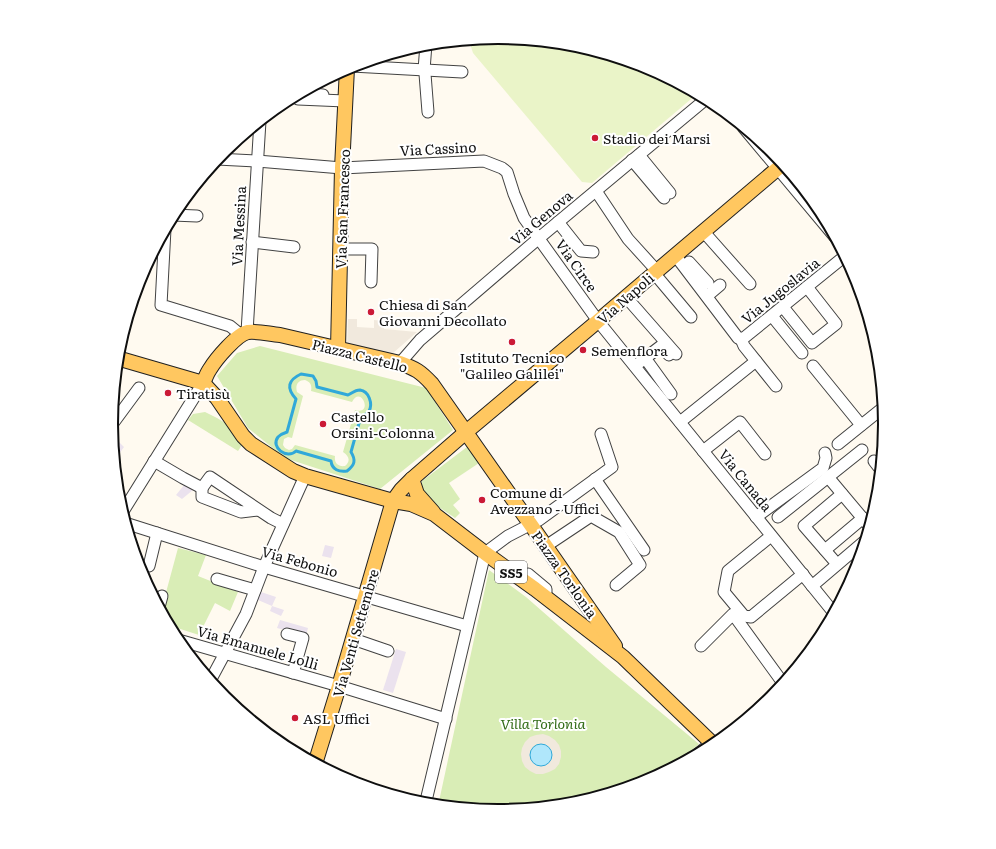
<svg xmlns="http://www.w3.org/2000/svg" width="996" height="849" font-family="Literata,serif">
<rect width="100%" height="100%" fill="#fffaf0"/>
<g fill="#ebe2ee">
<polygon points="113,436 124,447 119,454 115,450 113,452 112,438"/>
<polygon points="185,484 193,490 182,499 176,495"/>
<polygon points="325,545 334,547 331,558 322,556"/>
<polygon points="261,592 276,597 272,606 284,610 281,616 270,611 272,606 258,600"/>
<polygon points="280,620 308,628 306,636 277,628"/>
<polygon points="396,649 406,652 393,693 383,690"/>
</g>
<g fill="#d9edb6" fill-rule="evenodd">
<path d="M 260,346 L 426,388 L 453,430 L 380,489 L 285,458 L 248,428 L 217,376 L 237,353 ZM 305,380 C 311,382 312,386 311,391 L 352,402 C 361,384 374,416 355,410 L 343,452 C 349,456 351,461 345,466 C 338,467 334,463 335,456 L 295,445 L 292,449 L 289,450 L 285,448 L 283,445 L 284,439 L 288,437 L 292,438 L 303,396 L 297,392 C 295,385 298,380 305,380 Z"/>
<polygon points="205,412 217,418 227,424 242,445 238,451 188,420 193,414"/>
<polygon points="467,447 479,463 449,483 460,499 453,505 460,513 455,518 427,499 421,490 422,481"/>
<polygon points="178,548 206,555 198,576 238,592 230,611 215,603 199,635 168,625 161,611"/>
<polygon points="489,570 526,597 606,667 699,744 665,773 646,783 573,805 498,812 438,806"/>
</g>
<polygon fill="#eaf4c8" points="498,37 574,44 646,67 697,94 592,183 582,182 473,53 469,40"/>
<g fill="#f1e9dd" fill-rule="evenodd">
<polygon points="348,319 357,319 357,327 374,328 374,320 384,321 384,329 417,332 393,353 347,347"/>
<path d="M 543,734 L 549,736 L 555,740 L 559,745 L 561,751 L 561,757 L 559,764 L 555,769 L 549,772 L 543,774 L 536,774 L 530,771 L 525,767 L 522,761 L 521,754 L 522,748 L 525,742 L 530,737 L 536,735 ZM 538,744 L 545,745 L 552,756 L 548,763 L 532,761 L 530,758 L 530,751 L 535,745 Z"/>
</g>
<circle fill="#b0e7fb" stroke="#30a8d9" cx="541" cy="755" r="11"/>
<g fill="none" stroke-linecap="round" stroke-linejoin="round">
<path stroke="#30a8d9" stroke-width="3" d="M 301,374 L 313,376 L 316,381 L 317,387 L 348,395 C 352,393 355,390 360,390 C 369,391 373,404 369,411 C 367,414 364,415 361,416 L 351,452 C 356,460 355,465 347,471 C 339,472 332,470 331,461 L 296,451 C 287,460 270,447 278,437 C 281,434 284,433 287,432 L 296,399 C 286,388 288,380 301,374 Z"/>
<g stroke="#424242" stroke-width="13">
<g id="minor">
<polyline points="426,44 424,70 425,74 428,112"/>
<polyline points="352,66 462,72"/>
<polyline points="313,86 312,94 323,95"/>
<polyline points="298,99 345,101"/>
<polyline points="743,127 835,237"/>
<polyline points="639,155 670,193"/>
<polyline points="217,159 257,161 342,168 484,161 502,168 507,172 514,194 524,218 598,321 834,613"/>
<polyline points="632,160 664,198"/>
<polyline points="596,191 628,239 657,271"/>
<polyline points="173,215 197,216"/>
<polyline points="558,222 581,251 593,252"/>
<polyline points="165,229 161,305 230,326 241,335"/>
<polyline points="703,231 750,284"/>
<polyline points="252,242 294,247"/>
<polyline points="340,249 372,249 371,282"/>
<polyline points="675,255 738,338 741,339 745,337 845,256"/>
<polyline points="689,262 708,283"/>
<polyline points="654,273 691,317"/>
<polyline points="707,296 720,285"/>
<polyline points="626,297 676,354"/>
<polyline points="783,307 812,343 836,324 807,287"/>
<polyline points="772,316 802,353"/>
<polyline points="247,332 260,121"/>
<polyline points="741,339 744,346 776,386"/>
<polyline points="645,358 671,394"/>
<polyline points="400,363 420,340 539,238 706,99"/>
<polyline points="635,366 661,346 669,355"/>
<polyline points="813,366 861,425"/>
<polyline points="680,422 756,361"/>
<polyline points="111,426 139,388"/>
<polyline points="838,444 884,407"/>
<polyline points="703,451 740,422 765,454"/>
<polyline points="154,461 183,478 202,488 210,477 271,518 283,524"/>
<polyline points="874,461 881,470"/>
<polyline points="828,477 870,527"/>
<polyline points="595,479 644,550"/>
<polyline points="202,488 202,497 241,512 258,510"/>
<polyline points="122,513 203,383"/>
<polyline points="756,517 823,468 826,458 825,453"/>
<polyline points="778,517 862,450"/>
<polyline points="125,523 264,567 467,626"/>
<polyline points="771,536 728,571 724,592 744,616 751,617 803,574"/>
<polyline points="546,546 591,516 619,532 640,565 616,585"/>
<polyline points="825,550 863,518"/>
<polyline points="837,564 804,526 842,494"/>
<polyline points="149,566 157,533"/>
<polyline points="518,577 528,574 546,589 546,592"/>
<polyline points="217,579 241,586 255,590"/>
<polyline points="812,586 866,540"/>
<polyline points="159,607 162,596"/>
<polyline points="287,634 303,638 293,673"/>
<polyline points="175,639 339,686 446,719"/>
<polyline points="353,639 388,651"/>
<polyline points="701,646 733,614 783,683"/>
<polyline points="210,681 246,614 264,567 305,476"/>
<polyline points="745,721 779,690 783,683 787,680"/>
<polyline points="694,757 705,748 719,742"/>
<polyline points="425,805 485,553 508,536 539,520 612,467 601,434"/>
</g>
</g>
<g stroke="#202020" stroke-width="16">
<g id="major">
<polyline points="338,349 342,168 347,68"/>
<polyline points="117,358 203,383 217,398 243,436 251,444 293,471 305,476 393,501 411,504 434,514 485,553 535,589 623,657 715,746"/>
<path d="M 203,383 C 205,379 207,373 210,369 C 216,359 237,334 248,332 C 259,331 269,334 280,335 L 400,363 C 416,369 420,371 432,384 L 531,525 L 615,646"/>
<polyline points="412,479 417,494 433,512"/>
<polyline points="315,764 339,686 393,501 401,490 412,479 466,432 598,321 783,164"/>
</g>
</g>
<use href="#minor" stroke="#fff" stroke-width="11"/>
<use href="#major" stroke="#ffc760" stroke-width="14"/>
</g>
<g fill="#cb1a36" stroke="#fff" stroke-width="1.5">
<circle cx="595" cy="138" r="4"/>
<circle cx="371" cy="312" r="4"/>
<circle cx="512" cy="342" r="4"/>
<circle cx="583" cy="350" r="4"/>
<circle cx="168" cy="393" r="4"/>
<circle cx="323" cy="424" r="4"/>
<circle cx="482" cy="500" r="4"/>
<circle cx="295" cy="718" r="4"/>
</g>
<g text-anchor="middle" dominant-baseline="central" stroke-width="4" stroke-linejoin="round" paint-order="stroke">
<rect fill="#fff" stroke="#575757" stroke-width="1" x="495" y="561" width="32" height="22" rx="3"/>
<g font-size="13" font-weight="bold" fill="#0f0f0f">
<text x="511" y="572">SS5</text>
</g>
<g font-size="14" fill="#0f0f0f" stroke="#fff" text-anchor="start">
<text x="603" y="138">Stadio dei Marsi</text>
<text x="379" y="304">Chiesa di San<tspan x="379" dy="16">Giovanni Decollato</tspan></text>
<text x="591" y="350">Semenflora</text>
<text x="512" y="357" text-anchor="middle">Istituto Tecnico<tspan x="512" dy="16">"Galileo Galilei"</tspan></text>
<text x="176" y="393">Tiratisù</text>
<text x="331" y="416">Castello<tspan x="331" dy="16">Orsini-Colonna</tspan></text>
<text x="490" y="492">Comune di<tspan x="490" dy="16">Avezzano - Uffici</tspan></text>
<text x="303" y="718">ASL Uffici</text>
</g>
<g font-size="14" fill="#0f0f0f" stroke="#fff">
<text transform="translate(438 148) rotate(-3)">Via Cassino</text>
<text transform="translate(342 209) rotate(-88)">Via San Francesco</text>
<text transform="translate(541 217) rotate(-40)">Via Genova</text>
<text transform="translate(238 226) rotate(-87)">Via Messina</text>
<text transform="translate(577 265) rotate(55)">Via Circe</text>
<text transform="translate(780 290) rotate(-39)">Via Jugoslavia</text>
<text transform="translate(625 298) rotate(-41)">Via Napoli</text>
<text transform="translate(360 355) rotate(14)">Piazza Castello</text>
<text transform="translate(746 480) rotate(51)">Via Canada</text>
<text transform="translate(300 561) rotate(16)">Via Febonio</text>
<text transform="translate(565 574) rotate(55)">Piazza Torlonia</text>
<text transform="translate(355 633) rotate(-74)">Via Venti Settembre</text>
<text transform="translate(258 647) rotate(16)">Via Emanuele Lolli</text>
</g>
<g font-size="14" font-style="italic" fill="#336d18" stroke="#fff">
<text x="543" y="723">Villa Torlonia</text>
</g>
</g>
<path d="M0 0H996V849H0ZM118 424a380 380 0 1 1 760 0a380 380 0 1 1-760 0Z" fill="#fff" fill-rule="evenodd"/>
<path fill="none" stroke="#0f0f0f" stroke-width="2" d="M118 424a380 380 0 1 1 760 0a380 380 0 1 1-760 0Z"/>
</svg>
